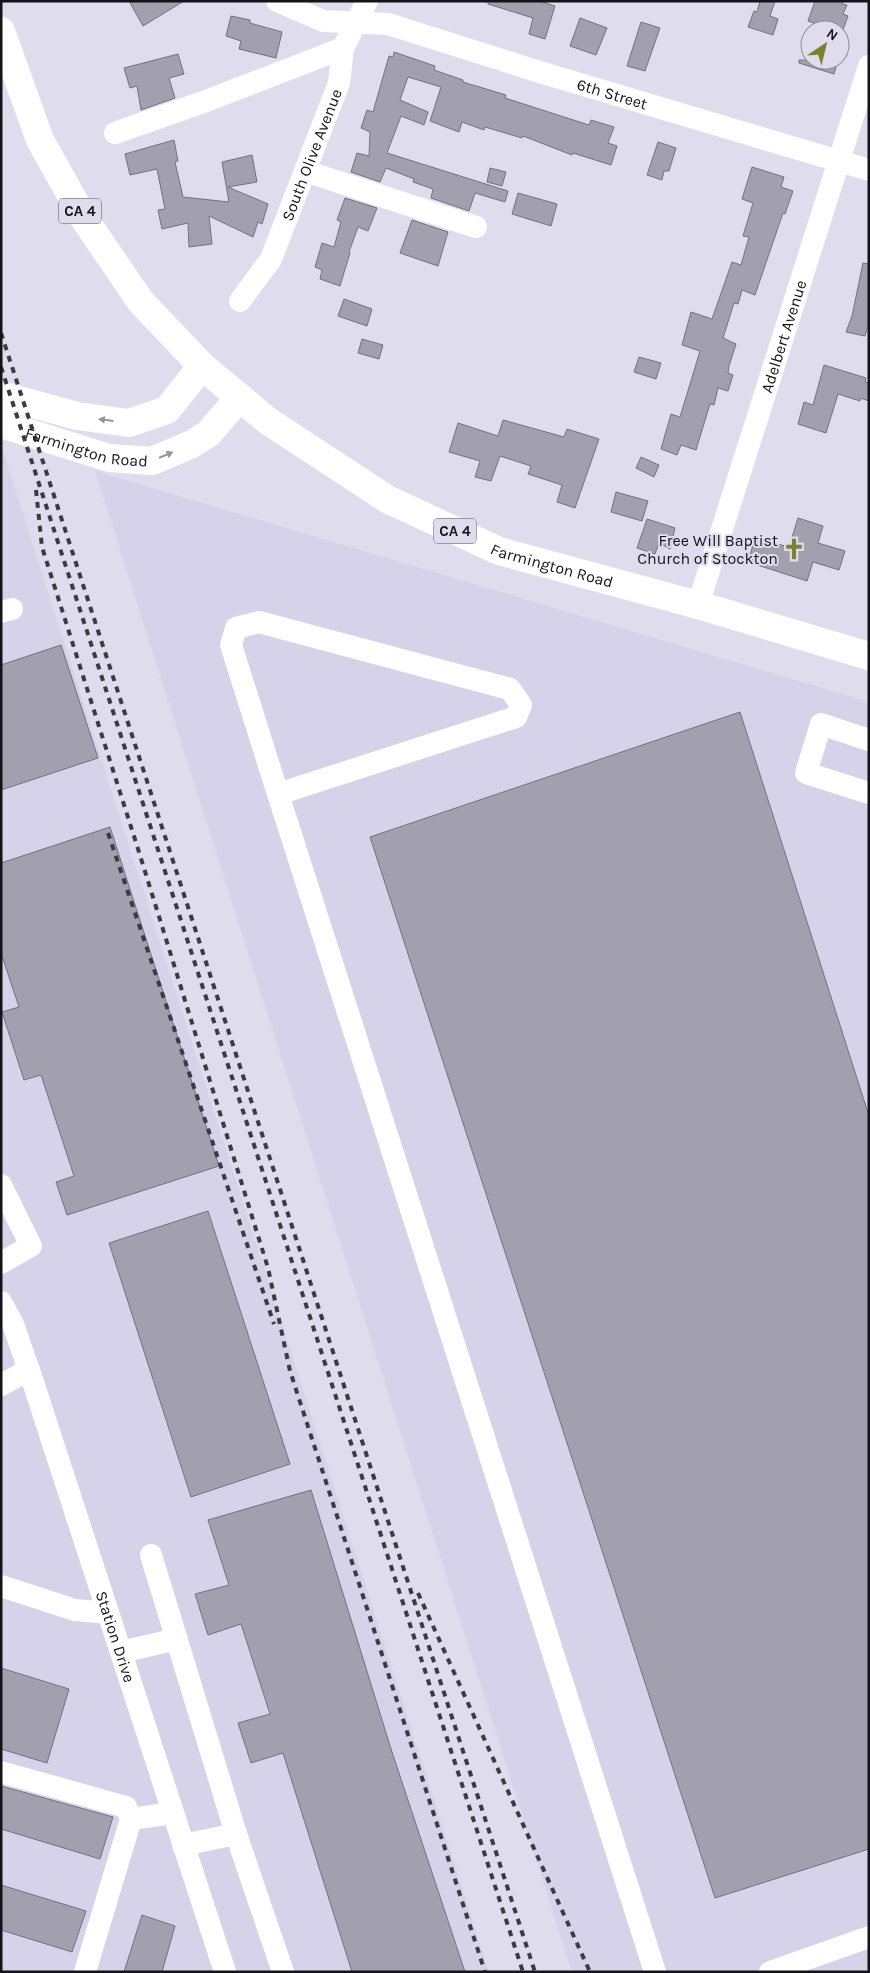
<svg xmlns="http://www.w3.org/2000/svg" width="870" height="1973" font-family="Karla,sans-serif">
<rect width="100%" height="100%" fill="#dfdded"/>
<g fill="#d5d2e9">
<polygon points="1,445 489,1972 1,1972"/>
<polygon points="95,471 869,702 869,1972 572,1972"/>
</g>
<g fill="#a2a0af" stroke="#73717f">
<polygon points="129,1 184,1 143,26"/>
<polygon points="488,1 540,1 555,6 545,39 529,34 533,18 488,4"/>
<polygon points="760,1 775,1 770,16 778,19 773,35 748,27 754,11 757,12"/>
<polygon points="815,1 844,1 842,4 847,5 843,14 848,16 842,33 840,32 840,30 833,30 808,21"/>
<polygon points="231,16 250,20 250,23 282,32 276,58 239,49 241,41 226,36"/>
<polygon points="580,18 607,28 596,55 570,46"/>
<polygon points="641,22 660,28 645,71 627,66"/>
<polygon points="394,52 435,66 434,70 463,80 463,82 506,95 505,98 589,125 591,120 614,127 608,143 617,146 611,165 573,153 572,155 523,136 522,138 485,127 484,130 462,122 459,132 430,121 441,87 408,77 400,100 428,112 424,125 401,116 387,153 508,191 505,202 475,193 469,211 431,198 433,189 413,182 414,179 386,168 380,182 351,172 357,153 369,156 370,132 361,128 367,110 373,112 389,56 393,57"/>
<polygon points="178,54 184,74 169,78 175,98 141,110 137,86 130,88 124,68"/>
<polygon points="799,60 838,60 834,74 799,63"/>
<polygon points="174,140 178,161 175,162 183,197 229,202 222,162 252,155 257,182 228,187 268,204 262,224 258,222 253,237 209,216 212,244 189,247 188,223 162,229 158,210 165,209 157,169 130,175 125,154"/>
<polygon points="658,142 676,148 669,171 664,171 662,180 647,175"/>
<polygon points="752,167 784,177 781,187 793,191 785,214 783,213 755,295 742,290 738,304 734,303 723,338 736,344 729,366 728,373 733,375 728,391 718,388 714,405 710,404 696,450 681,445 677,455 661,449 671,414 680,417 700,351 682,345 691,312 712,319 732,262 741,265 749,237 743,236 753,203 742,199"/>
<polygon points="490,168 506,172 502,186 487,182"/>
<polygon points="518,193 557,204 551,226 512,214"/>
<polygon points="345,198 377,208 368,231 358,227 349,252 350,253 340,286 320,279 322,270 315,267 322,243 334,247 341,222 337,220"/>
<polygon points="412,220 448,232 438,266 400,253"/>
<polygon points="863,263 869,264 869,324 865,336 846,332 852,316"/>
<polygon points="344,299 372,309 367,326 338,316"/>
<polygon points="362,339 383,345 379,359 358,353"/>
<polygon points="639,357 661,363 656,379 634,372"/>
<polygon points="824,365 866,378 865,382 869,383 869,401 860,398 860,401 838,394 826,433 798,424 804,402 813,405"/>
<polygon points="503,420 564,437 567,429 599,439 575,508 557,502 562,485 528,474 531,466 500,456 491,481 475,477 480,461 449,452 458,423 498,436"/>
<polygon points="641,457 659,465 654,477 636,468"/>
<polygon points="616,492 648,501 642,521 611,512"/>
<polygon points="798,518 823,526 818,543 845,551 839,570 813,562 807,581 748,562 755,538 789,547"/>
<polygon points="647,519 675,528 670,549 659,543 655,554 637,548"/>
<polygon points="61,645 98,758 1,790 1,665"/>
<polygon points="740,712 869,1116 869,1849 715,1898 370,837"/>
<polygon points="110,827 219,1166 67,1215 56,1182 74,1176 41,1075 24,1080 2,1012 19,1007 1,953 1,863"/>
<polygon points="208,1211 290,1464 191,1497 109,1243"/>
<polygon points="311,1490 391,1749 465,1972 352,1972 283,1753 251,1763 238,1723 270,1714 241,1624 208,1635 195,1594 229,1585 208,1520"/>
<polygon points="1,1668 69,1689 47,1763 1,1749"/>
<polygon points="1,1786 113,1817 100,1859 1,1829"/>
<polygon points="1,1885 86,1911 72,1952 1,1930"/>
<polygon points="142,1915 175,1926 162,1972 124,1972"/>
</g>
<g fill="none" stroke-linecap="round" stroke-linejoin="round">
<g stroke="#fff" stroke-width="22">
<path id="s1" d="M 277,1 L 323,21 L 388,24 L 543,73 L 869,170"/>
<polyline points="115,133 206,101 343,48"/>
<polyline points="305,171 476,227"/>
<path id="s2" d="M 240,301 L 271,259 L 339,83 L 343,48 L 367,1"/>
<path id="s3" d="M 698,605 L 869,66"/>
<polyline points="1,612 12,609"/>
<polyline points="869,740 821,724 806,773 869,793"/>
<polyline points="278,794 516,717 521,705 510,689 259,622 236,628 231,645 278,794 655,1972"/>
<polyline points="1,1185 31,1246 1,1263"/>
<path id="s4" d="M 1,1302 L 13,1324 L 33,1382 L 225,1972"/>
<polyline points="1,1385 29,1370"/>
<polyline points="151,1555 236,1834 183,1845"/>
<polyline points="1,1586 75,1610 108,1613"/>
<polyline points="121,1652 177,1639"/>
<polyline points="1,1772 126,1807 131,1819 173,1813"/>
<polyline points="236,1834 283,1972"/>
<polyline points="85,1972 131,1819"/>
<polyline points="770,1972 869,1937"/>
</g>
<g stroke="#fff" stroke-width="28">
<path id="s5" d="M 1,31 L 40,140 L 83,217 L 141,302 L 202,366 L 268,421 L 387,499 L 499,551 L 698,605 L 869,656"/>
<polyline points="1,395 77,416 129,423 167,410 202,366"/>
<path id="s6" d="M 1,424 L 109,458 L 152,461 L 192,444 L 208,434 L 240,397"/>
</g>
<g stroke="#3c3b42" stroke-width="4" stroke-dasharray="6 6" stroke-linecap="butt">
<polyline points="1,333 535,1972"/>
<polyline points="1,367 523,1972"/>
<polyline points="36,490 42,547 139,852 268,1268 290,1371 485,1972"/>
<polyline points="108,833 274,1324"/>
<polyline points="418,1593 590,1972"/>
</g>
</g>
<defs><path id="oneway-solid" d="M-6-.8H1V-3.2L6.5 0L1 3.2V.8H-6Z" transform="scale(1.25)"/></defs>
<g fill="#959597">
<use href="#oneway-solid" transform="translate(106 420) rotate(-173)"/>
<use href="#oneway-solid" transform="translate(166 455) rotate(-23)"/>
</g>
<defs>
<g id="church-bare" transform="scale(1.725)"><path d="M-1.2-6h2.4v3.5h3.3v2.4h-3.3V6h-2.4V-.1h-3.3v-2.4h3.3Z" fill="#7c812c" stroke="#dfdded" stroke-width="2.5" paint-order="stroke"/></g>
</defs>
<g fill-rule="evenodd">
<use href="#church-bare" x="794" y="549"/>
</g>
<g text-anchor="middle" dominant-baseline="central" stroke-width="4" stroke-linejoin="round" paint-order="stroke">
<g fill="#dfdded" stroke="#515058" stroke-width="1">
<rect x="59" y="198.5" width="42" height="25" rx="4"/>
<rect x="434" y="518.5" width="42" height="25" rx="4"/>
</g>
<g font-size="15" font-weight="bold" fill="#141318">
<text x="80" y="211">CA 4</text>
<text x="455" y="531">CA 4</text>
</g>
<g font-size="16" fill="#141318" stroke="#dfdded">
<text stroke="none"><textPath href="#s1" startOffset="350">6th Street</textPath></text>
<text stroke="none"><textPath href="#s2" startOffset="164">South Olive Avenue</textPath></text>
<text stroke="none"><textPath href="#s3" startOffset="282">Adelbert Avenue</textPath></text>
<text stroke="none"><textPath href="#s6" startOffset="89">Farmington Road</textPath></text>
<text stroke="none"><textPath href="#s5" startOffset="802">Farmington Road</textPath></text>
<text stroke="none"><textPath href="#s4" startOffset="354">Station Drive</textPath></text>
</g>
<g font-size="16" fill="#141318" stroke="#dfdded" text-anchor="end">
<text x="778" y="540">Free Will Baptist<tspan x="778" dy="18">Church of Stockton</tspan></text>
</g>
</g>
<rect width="870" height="1973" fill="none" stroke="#141318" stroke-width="5"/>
<g transform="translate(825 45) rotate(35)"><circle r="24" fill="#dfdded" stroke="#8e8c98"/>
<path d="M0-4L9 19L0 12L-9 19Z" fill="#7c812c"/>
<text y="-8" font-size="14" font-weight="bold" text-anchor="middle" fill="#141318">N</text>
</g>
</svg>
